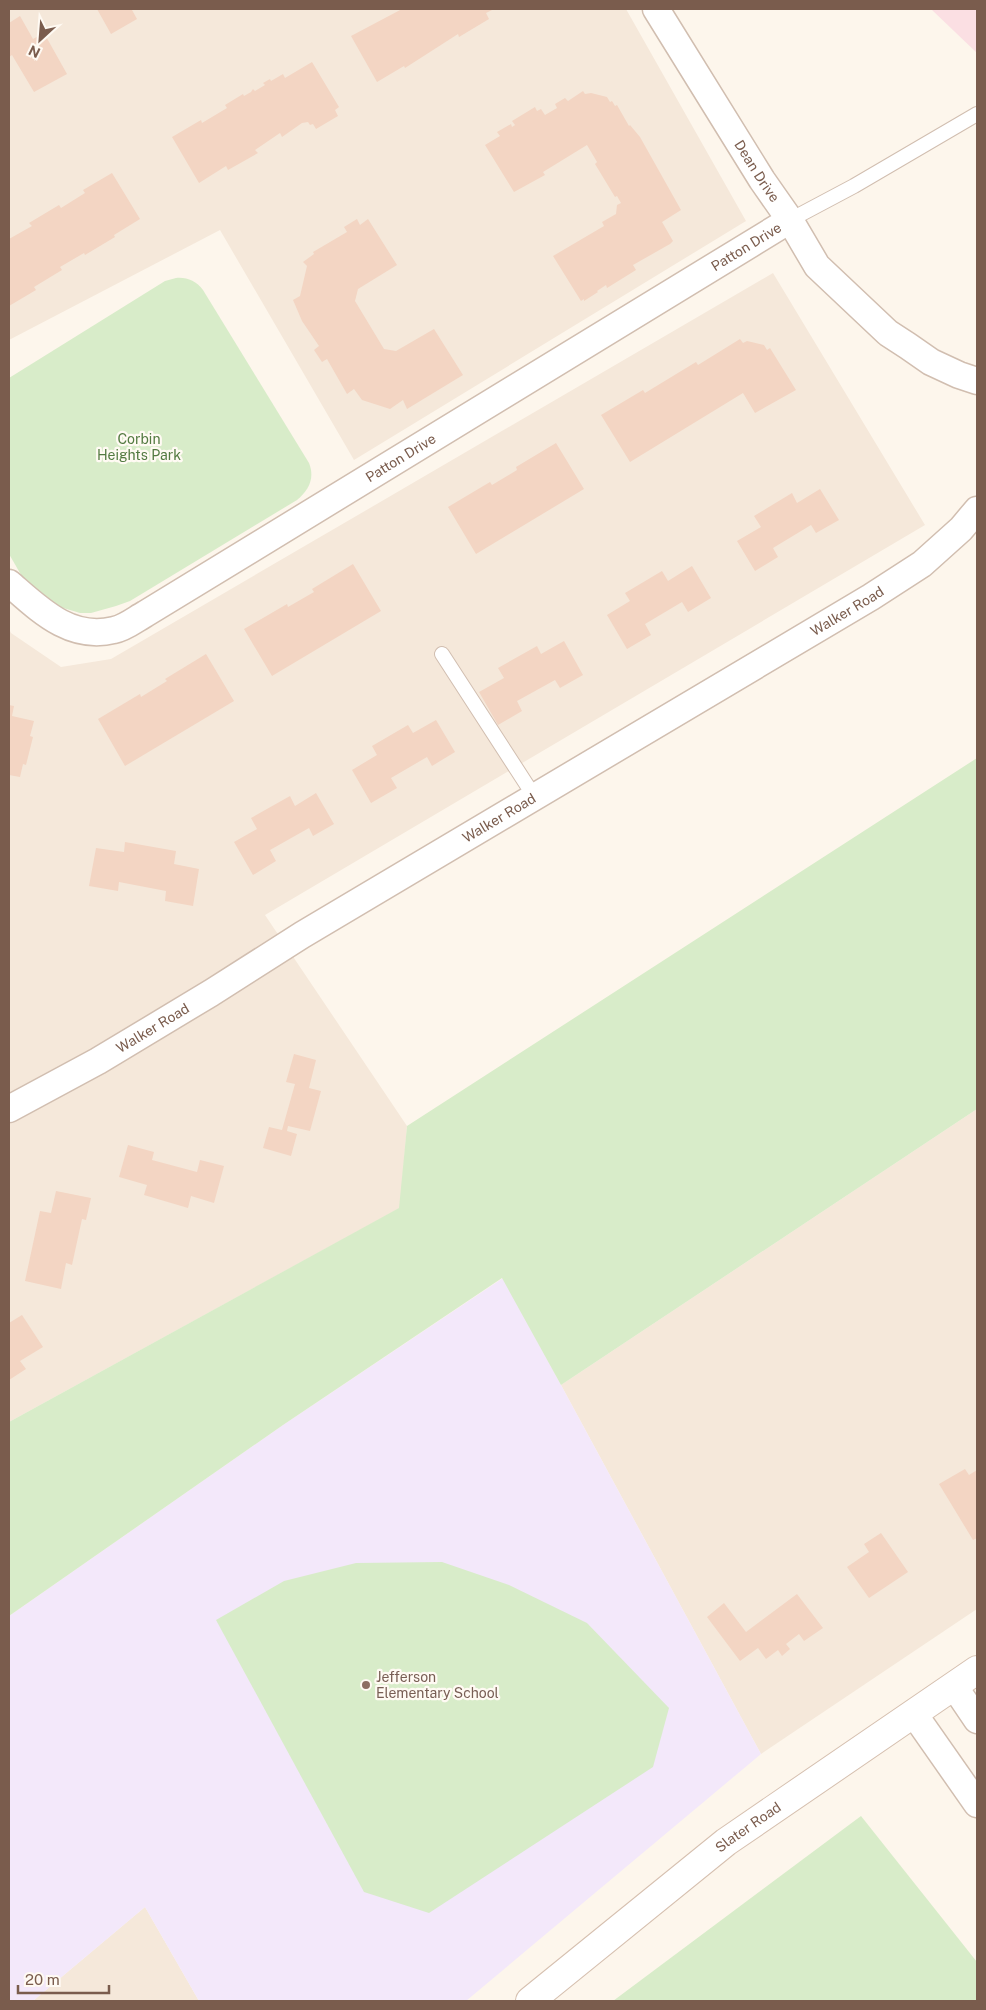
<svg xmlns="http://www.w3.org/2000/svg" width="986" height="2010" font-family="'Public Sans',sans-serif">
<rect width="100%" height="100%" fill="#fdf6ec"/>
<g fill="#f5e8da">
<polygon points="9,9 626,9 746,221 354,460 220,230 9,340"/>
<polygon points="773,273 925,525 265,915 407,1126 400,1208 9,1422 9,629 11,633 61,667 111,659"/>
<polygon points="977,1109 977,1609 761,1754 561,1385"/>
<polygon points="145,1907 199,2001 33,2001"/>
</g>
<polygon fill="#f3e8fa" points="503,1278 761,1754 466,2001 199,2001 145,1907 33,2001 9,2001 9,1616 283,1425"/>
<polygon fill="#fbdfe3" points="931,9 977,9 977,53"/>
<g fill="#d8ecc9">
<path d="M 176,278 C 187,277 196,281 203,290 L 309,463 C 315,478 309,490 297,500 L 130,601 L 116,606 L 91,613 L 80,613 L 60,607 L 53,603 L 24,580 L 9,554 L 9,378 L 165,281 Z"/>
<polygon points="977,758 977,1109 561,1385 502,1278 283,1425 9,1616 9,1422 399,1208 407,1126"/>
<polygon points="442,1562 509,1585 587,1623 669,1708 653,1767 429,1913 364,1892 216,1620 284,1581 356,1563"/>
<polygon points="861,1816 977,1962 977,2001 613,2001"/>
</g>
<g fill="#f3d5c3">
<polygon points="97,9 135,9 132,10 137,19 111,34"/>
<polygon points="402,9 494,9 486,13 489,19 459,37 458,34 405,68 404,66 377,82 351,36"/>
<polygon points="20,16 33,39 44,33 67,74 34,92 12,55 9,57 9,23"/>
<polygon points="312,62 339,107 335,110 338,116 316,129 313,124 310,125 308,122 302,123 282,137 280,133 255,150 258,153 228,170 226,166 199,183 172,137 201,120 202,123 227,108 225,105 243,94 244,96 251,92 253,89 255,91 265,85 263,83 270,79 271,81 283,74 285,78"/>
<polygon points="583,91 585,94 591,93 607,97 610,102 612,101 615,106 617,105 629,126 630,125 640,137 681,210 662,222 673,241 670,244 633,265 636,270 607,288 606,285 597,291 598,292 584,301 584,299 581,301 553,256 604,226 602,222 616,214 617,205 621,203 617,196 615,197 595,164 597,162 587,145 543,172 545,175 514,192 485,145 500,136 497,132 511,124 512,127 515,125 512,121 535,107 537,111 541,109 545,115 557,108 555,104 565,98 568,101"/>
<polygon points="112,173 140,219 114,235 115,237 85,255 84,253 60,267 62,270 34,287 36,290 9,306 9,239 32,226 29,223 59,205 61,208 85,193 83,190"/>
<polygon points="357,219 360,225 368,219 397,265 358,289 355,301 384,349 396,351 434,329 463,375 407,409 403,400 390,409 362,400 354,389 347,394 327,359 322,362 314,350 319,346 302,321 293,300 300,296 307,266 303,262 314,254 313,252 347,232 344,227"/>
<polygon points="740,339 743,343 747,341 764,345 767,350 770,348 796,390 755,413 743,393 630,462 601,415 643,390 645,393 696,362 698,365"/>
<polygon points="556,443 584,489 476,554 448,507 490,482 492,485 517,470 516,467"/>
<polygon points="820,489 839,520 816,533 811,525 773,548 778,557 755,571 737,541 761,527 754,516 792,493 797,503"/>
<polygon points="353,564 381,611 272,676 244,629 287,604 288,607 314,592 312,589"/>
<polygon points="692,566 711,598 688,612 682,602 645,624 651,635 627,649 607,615 630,601 625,593 662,571 668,581"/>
<polygon points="564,641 583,675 560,688 555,680 517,701 522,711 498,725 479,692 504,678 498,668 537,646 541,654"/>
<polygon points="206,654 234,701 125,766 98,719 140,694 141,697 167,681 165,679"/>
<polygon points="9,705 14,706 12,716 34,721 30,736 33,737 26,765 23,764 20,777 9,775"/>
<polygon points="436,720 455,752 432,766 427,757 391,778 397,788 371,803 352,770 377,755 372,746 408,725 413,733"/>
<polygon points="316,793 334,824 313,836 309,828 270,850 276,861 253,875 234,842 257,829 251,818 290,796 295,806"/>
<polygon points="125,842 176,851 174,864 199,869 193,906 165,901 166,891 119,882 118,891 89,886 96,848 124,852"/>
<polygon points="294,1054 316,1060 309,1088 321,1091 310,1131 288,1126 287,1131 297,1134 291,1156 263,1148 269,1127 282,1130 295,1084 286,1082"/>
<polygon points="128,1145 154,1152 152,1160 197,1172 200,1160 224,1166 214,1203 191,1196 188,1208 144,1195 147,1185 119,1177"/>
<polygon points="56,1191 91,1198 86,1220 82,1219 72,1265 66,1263 61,1289 25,1281 40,1211 51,1213"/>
<polygon points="22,1315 43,1347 20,1361 26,1369 9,1380 9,1323"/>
<polygon points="965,1469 969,1475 977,1470 977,1538 973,1540 939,1484"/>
<polygon points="881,1533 908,1572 869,1598 847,1567 869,1552 864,1544"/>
<polygon points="797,1594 823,1628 804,1641 799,1634 786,1644 790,1649 782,1656 778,1650 766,1659 758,1648 740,1661 707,1617 724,1603 746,1632"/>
</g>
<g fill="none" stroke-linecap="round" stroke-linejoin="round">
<g stroke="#d1beb0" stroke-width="16">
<g id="lane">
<polyline points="790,220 854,186 977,114"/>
<polyline points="442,654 534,796"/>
</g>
</g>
<g stroke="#d1beb0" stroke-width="29">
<g id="street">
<path id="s1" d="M 656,9 L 762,180 L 790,220 L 817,266 L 888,333 L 908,346 L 931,362 L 959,375 L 977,381"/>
<path id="s2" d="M 9,583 C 39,609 70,641 114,630 C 125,628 136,619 145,614 L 790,220"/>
<path id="s3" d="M 9,1109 L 98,1061 L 211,993 L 302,935 L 871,597 L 922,564 L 961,529 L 977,510"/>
<polyline points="954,1686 977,1720"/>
<polyline points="914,1714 977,1804"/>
</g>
</g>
<g stroke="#d6c0b0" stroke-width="30">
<g id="secondary">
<path id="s4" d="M 530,2001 L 726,1842 L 977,1670"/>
</g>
</g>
<use href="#lane" stroke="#fff" stroke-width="14"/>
<use href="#street" stroke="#fff" stroke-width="26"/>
<use href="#secondary" stroke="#fff" stroke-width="28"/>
</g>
<circle fill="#8d6e63" stroke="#fffaf3" stroke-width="2" cx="366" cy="1685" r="5"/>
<g text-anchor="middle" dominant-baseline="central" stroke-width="4.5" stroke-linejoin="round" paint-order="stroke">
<g font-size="14" fill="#7a5c4d" stroke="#fffaf3">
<text stroke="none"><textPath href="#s1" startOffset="191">Dean Drive</textPath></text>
<text stroke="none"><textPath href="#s2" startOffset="860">Patton Drive</textPath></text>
<text stroke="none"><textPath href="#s2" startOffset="455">Patton Drive</textPath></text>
<text stroke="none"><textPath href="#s3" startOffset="975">Walker Road</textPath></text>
<text stroke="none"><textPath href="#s3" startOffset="570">Walker Road</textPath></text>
<text stroke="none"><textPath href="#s3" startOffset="165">Walker Road</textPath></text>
<text stroke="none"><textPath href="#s4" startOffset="279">Slater Road</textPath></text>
</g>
<g font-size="14" fill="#537a41" stroke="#fffaf3">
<text x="139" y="439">Corbin<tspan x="139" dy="16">Heights Park</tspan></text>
</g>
<g font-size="14" fill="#785e54" stroke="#fffaf3" text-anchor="start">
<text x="376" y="1677">Jefferson<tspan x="376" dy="16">Elementary School</tspan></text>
</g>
</g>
<rect width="986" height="2010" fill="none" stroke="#7a5c4d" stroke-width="20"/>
<g transform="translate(40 40) rotate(206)" stroke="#fffaf3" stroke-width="4" paint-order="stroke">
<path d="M0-4L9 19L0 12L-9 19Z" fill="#7a5c4d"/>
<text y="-8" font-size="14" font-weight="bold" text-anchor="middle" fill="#7a5c4d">N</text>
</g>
<path d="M18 1985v8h91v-8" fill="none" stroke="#7a5c4d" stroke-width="2.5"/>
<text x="25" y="1985" font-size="15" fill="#7a5c4d" stroke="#fffaf3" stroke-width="4" paint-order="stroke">20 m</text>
</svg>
